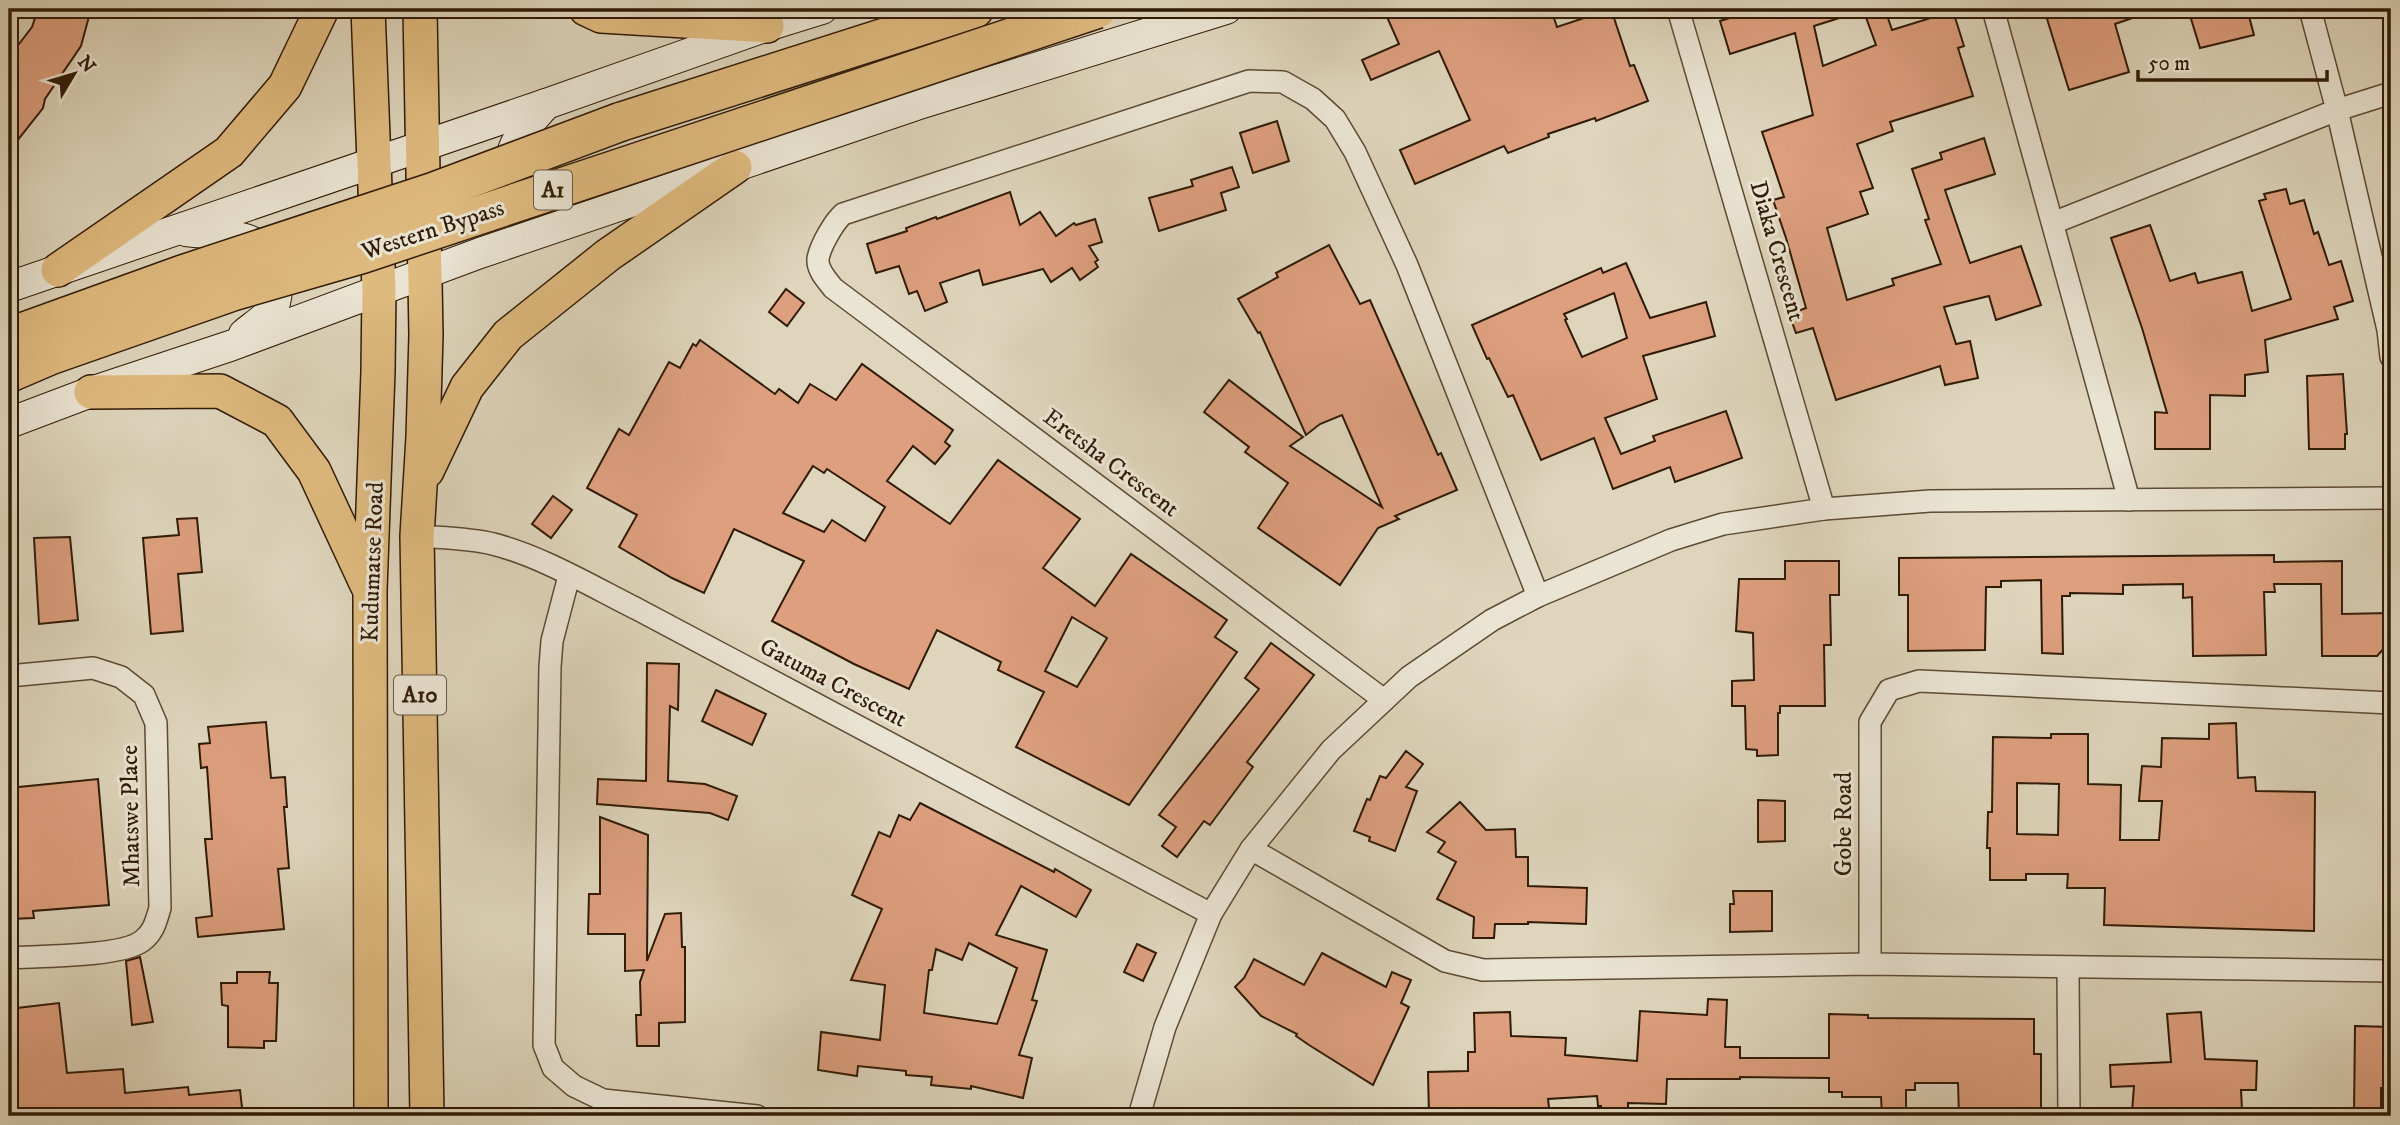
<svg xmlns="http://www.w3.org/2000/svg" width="2400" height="1125" font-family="'IM FELL DW Pica',serif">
<rect width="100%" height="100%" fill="#ded5bc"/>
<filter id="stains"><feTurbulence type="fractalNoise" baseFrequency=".00286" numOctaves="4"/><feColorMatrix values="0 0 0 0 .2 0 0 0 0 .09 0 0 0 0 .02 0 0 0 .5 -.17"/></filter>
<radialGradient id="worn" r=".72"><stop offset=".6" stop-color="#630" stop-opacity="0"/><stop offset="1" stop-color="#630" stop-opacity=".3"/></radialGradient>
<g fill="#dd9f7e" stroke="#301b06" stroke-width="2" fill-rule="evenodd">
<polygon points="38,9 91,9 81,46 45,99 43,108 9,151 9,57 32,27"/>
<polygon points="1408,9 1551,9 1557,27 1611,9 1630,66 1634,65 1648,101 1596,121 1595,118 1548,134 1549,137 1508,153 1504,146 1415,184 1400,150 1470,120 1439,51 1371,80 1362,60 1399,44 1387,17"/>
<polygon points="1759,9 1852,9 1852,14 1814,26 1823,66 1876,45 1863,9 1885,9 1892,30 1953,11 1964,46 1958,48 1973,96 1890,122 1893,131 1857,144 1873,188 1860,192 1868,214 1827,228 1847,300 1894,285 1892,279 1941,264 1925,220 1929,219 1912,169 1942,159 1940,153 1984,138 1995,174 1945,190 1970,263 2021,246 2041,305 1996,320 1989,296 1944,307 1956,344 1970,341 1978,378 1945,385 1940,366 1836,400 1813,328 1796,333 1789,314 1806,308 1786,238 1773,200 1784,197 1762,132 1813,115 1795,33 1730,54 1720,21"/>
<polygon points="2044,9 2150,9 2150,12 2115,24 2129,72 2069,90"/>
<polygon points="2188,9 2247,9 2254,35 2200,48"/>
<polygon points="1277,121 1289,161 1253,173 1240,133"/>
<polygon points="1232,167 1239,187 1221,193 1226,210 1159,231 1149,198 1193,186 1191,180"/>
<polygon points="2286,189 2290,204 2304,200 2314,234 2318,232 2329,265 2341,261 2353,301 2334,307 2338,319 2265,340 2268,372 2245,375 2245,396 2210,395 2210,449 2155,449 2155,412 2167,413 2142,328 2111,238 2150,225 2170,281 2195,273 2198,283 2242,272 2252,311 2291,299 2259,201 2266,199 2264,194"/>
<polygon points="1010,192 1020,225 1040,212 1056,236 1074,223 1076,225 1095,219 1102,242 1089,246 1098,260 1095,262 1098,267 1080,280 1072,268 1051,282 1043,269 983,285 979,270 940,283 947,302 925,311 917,291 909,294 899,266 876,273 867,244 907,231 906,228 936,217 937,219"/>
<polygon points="1329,245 1360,304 1370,300 1438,455 1441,453 1457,490 1395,516 1399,519 1378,528 1340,585 1258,528 1288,483 1245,452 1249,447 1204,412 1229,380 1303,437 1290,446 1382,507 1342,415 1320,424 1306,435 1260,332 1258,333 1238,299 1278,277 1276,273"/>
<path d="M 1626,263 L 1650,318 L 1706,302 L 1715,336 L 1643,356 L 1657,399 L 1605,418 L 1621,454 L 1655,441 L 1653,436 L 1726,411 L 1742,458 L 1675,482 L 1670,467 L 1613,489 L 1594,438 L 1541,460 L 1513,395 L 1508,397 L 1489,358 L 1487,359 L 1472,325 L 1601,268 L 1603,273 ZM 1614,293 L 1627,338 L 1582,357 L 1565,320 L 1567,319 L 1564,314 Z"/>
<polygon points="786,289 804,303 787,326 769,312"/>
<path d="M 700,340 L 775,394 L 779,389 L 798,403 L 810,384 L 836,400 L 862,364 L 953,430 L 945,442 L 950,446 L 935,464 L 913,446 L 887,481 L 950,524 L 998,460 L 1080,519 L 1043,568 L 1095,606 L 1131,554 L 1227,620 L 1215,637 L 1237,652 L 1129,805 L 1016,747 L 1044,692 L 998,670 L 1001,662 L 937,630 L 909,689 L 854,664 L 772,621 L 804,561 L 734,529 L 704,593 L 672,578 L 619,547 L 637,515 L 587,488 L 619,429 L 629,435 L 669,362 L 680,368 L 693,344 L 696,346 ZM 813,466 L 824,473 L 827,469 L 885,507 L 865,541 L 832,520 L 824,532 L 783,513 ZM 1072,617 L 1107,638 L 1077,687 L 1045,671 Z"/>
<polygon points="2343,374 2347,434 2345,434 2345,449 2309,449 2307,376"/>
<polygon points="553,496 572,510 551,538 532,524"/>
<polygon points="197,518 202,572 178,574 183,631 151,634 143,538 179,535 177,519"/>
<polygon points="70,537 78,620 39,624 34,538"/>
<polygon points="2274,555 2274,562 2342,561 2342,614 2388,613 2388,644 2377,656 2322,656 2321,584 2274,584 2275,592 2264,592 2266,655 2193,656 2192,597 2183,598 2183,584 2123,585 2123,594 2070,593 2070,596 2062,596 2063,654 2042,653 2041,580 2001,581 2001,587 1986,587 1985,650 1908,651 1908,595 1899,595 1899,558"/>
<polygon points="1785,561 1839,561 1839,595 1830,595 1831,645 1824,645 1825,706 1780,706 1780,713 1778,713 1778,755 1757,756 1757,750 1746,749 1745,706 1732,706 1732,681 1754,680 1753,633 1736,631 1739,579 1785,579"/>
<polygon points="1271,643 1314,675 1247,762 1253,767 1210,825 1204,821 1177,857 1162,846 1176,827 1159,815 1259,689 1245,678"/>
<polygon points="647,663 679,664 678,710 670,706 668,781 705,784 737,796 728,820 710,813 597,804 598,779 646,781"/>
<polygon points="716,690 766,714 752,745 702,721"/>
<polygon points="266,722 271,778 285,777 287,807 284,807 289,868 278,869 284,929 198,937 196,918 212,916 205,839 212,839 207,767 201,768 199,744 210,743 208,727"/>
<path d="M 2236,723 L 2238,778 L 2255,777 L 2256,791 L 2315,792 L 2314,931 L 2104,925 L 2105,888 L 2067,888 L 2068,874 L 2026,874 L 2026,880 L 1990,880 L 1990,848 L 1987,848 L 1988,812 L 1992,812 L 1993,737 L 2051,738 L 2051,734 L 2088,734 L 2088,784 L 2121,785 L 2120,840 L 2159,840 L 2162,801 L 2139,801 L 2142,766 L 2161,767 L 2162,738 L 2209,739 L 2209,724 ZM 2017,783 L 2059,784 L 2058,835 L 2017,834 Z"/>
<polygon points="1406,751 1423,764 1406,787 1417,791 1395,851 1369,841 1370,837 1354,831 1367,799 1370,800 1380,776 1386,778"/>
<polygon points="98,779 109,905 33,911 34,918 9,919 9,788"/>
<polygon points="1758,800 1785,801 1785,841 1758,842"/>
<polygon points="1460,802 1486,830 1515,829 1516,857 1528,857 1528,886 1587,888 1586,924 1528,922 1528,924 1495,924 1494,938 1473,938 1474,917 1437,899 1456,862 1438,852 1445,842 1427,832"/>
<path d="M 920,803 L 1054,872 L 1055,869 L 1091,890 L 1076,917 L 1021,886 L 996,935 L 1047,950 L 1032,1000 L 1037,1001 L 1019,1055 L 1032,1058 L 1023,1098 L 971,1086 L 971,1089 L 931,1085 L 932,1077 L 906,1075 L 906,1071 L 858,1066 L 857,1076 L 818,1070 L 821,1032 L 880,1040 L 885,985 L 851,980 L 882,909 L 852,895 L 879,832 L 890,837 L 899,815 L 910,820 ZM 969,943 L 1017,968 L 997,1024 L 924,1013 L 929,970 L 932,970 L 936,949 L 962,960 Z"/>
<polygon points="600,817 648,835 647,961 665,914 681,913 682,947 685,947 685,1022 659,1023 659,1046 637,1046 636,1015 641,1015 640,982 644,970 625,971 625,934 588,934 589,894 600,894"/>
<polygon points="1733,891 1772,891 1772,931 1730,932 1730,904 1734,904"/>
<polygon points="1137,944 1156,953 1143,981 1124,972"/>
<polygon points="1322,953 1386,987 1392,972 1411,980 1401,1003 1409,1007 1373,1085 1309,1045 1296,1036 1297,1034 1261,1016 1235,987 1244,978 1254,959 1304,985"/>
<polygon points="140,957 153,1022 132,1025 126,961"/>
<polygon points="237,972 270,972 269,983 278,983 276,1041 264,1041 264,1048 228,1047 228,1006 222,1005 221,983 237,983"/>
<polygon points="1708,999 1727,1000 1725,1047 1740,1047 1740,1058 1829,1058 1829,1014 1868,1015 1868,1018 2034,1019 2034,1054 2041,1054 2041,1108 1979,1108 1979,1116 1959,1116 1958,1083 1915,1083 1915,1090 1906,1090 1906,1116 1882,1116 1881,1097 1842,1097 1842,1092 1829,1092 1829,1078 1740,1077 1740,1079 1667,1079 1666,1104 1628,1103 1628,1116 1601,1116 1601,1106 1598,1106 1597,1096 1548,1099 1550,1116 1429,1116 1428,1072 1468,1071 1468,1052 1475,1052 1474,1013 1510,1012 1511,1036 1566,1038 1565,1055 1637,1061 1640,1011 1707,1015"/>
<polygon points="59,1003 67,1073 123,1069 125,1093 188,1087 189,1095 240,1090 243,1116 9,1116 9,1009"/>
<polygon points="2201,1012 2205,1059 2257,1061 2256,1090 2241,1090 2242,1110 2217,1112 2217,1108 2155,1109 2154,1114 2132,1112 2134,1086 2111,1087 2110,1065 2171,1062 2167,1014"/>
<polygon points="2355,1026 2391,1027 2391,1088 2381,1088 2381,1113 2354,1114"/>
</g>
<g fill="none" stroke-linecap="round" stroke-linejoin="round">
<g stroke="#5c4a34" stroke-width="24">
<g id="street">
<polyline points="1678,9 1824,509"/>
<polyline points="1993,9 2129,500"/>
<polyline points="2310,9 2337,110 2388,330 2391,357"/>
<polyline points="2053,223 2337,110 2391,93"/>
<path d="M 417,536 C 441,538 469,538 493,544 C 541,556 593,587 637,609 L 1211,914"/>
<polyline points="569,576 552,641 550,667 544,1045 553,1068 574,1086 603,1100 757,1116"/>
<path d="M 9,676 L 93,668 L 121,677 L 144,695 L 156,723 L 160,908 C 156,921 154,932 142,941 C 121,957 38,956 9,958"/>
<path d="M 1384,700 L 833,288 C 827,280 817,270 818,259 C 820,246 834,222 843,214 L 1249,81 L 1283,82 L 1313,99 L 1335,119 L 1355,152 L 1407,265 L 1538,596"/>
<polyline points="1251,849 1445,961 1483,970 1870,964 2391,971"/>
<polyline points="1870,964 1870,722 1889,690 1919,681 2391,703"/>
<polyline points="2068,968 2069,1116"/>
<polyline points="1139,1116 1165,1027 1211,914 1251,849 1331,750 1409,677 1492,620 1538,596 1671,540 1723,524 1824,509 1930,501 2391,498"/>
</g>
</g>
<g stroke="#301b06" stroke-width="32">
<g id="secondary">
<path d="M 515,181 C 500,151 528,125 546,104"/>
<path d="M 186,231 C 202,233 245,235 256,244 C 272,256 283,291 272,309 C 267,318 252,327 244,334"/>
<polyline points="9,287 546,104 767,26 822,9"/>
<polyline points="9,423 91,392 230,346 480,253 916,105 1226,9"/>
</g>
</g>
<g stroke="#301b06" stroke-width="36">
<g id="primary">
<polyline points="368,9 379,290 378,372 370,590 371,1116"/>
<polyline points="420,9 426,335 423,437 417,536 427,1116"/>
<polyline points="586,9 601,16 767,26"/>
<polyline points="58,270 229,152 285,86 322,9"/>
<polyline points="91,392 220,391 277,421 314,471 367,585"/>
<polyline points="427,471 467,387 508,335 608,255 735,167"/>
</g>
</g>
<g stroke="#301b06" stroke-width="41">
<polyline id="highway" points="620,122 974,9"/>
</g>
<use href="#street" stroke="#eae4d3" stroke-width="21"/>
<use href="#secondary" stroke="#eae4d3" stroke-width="30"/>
<use href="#primary" stroke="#dfba7e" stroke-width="33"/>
<use href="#highway" stroke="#dfba7e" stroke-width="38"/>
<g stroke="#301b06" stroke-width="41" stroke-linecap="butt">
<g id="highway-bridge">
<polyline points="9,337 181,275 433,192 620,122"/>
<polyline points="9,373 51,355 234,291 362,254 1097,9"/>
</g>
</g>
<use href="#highway-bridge" stroke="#dfba7e" stroke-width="38"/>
</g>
<g text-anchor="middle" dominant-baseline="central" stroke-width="6" stroke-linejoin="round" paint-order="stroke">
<g fill="#eae4d3" stroke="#685744" stroke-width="2">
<rect x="534" y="170.5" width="38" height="39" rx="5"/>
<rect x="394" y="675.5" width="52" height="39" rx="5"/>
</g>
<g font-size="23" font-weight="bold" fill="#301b06">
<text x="553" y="190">A1</text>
<text x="420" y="695">A10</text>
</g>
<g font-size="24" fill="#301b06" stroke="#eae4d3">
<text transform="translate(433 230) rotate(-18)">Western Bypass</text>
<text transform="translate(1777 251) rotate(74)">Diaka Crescent</text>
<text transform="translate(1111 463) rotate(37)">Eretsha Crescent</text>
<text transform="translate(373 562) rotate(-88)">Kudumatse Road</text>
<text transform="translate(833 683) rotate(28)">Gatuma Crescent</text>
<text transform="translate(131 816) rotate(-91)">Mhatswe Place</text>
<text transform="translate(1844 824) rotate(-90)">Gobe Road</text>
</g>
</g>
<rect width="2400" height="1125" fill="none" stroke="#ded5bc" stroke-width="35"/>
<rect x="10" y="10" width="2379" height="1104" fill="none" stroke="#301b06" stroke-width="3.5"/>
<rect x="18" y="18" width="2365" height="1090" fill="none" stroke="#301b06" stroke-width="2"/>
<g transform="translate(74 74) rotate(52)" stroke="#eae4d3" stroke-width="5" paint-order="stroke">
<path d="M0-5L12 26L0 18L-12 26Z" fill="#301b06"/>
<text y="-10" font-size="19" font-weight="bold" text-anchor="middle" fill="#301b06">N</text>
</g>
<path d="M2138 70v10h189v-10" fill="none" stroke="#301b06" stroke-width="3.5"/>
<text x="2148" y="70" font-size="21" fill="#301b06" stroke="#eae4d3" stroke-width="5" paint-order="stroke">50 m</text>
<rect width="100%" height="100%" filter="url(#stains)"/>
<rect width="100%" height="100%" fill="url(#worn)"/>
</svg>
